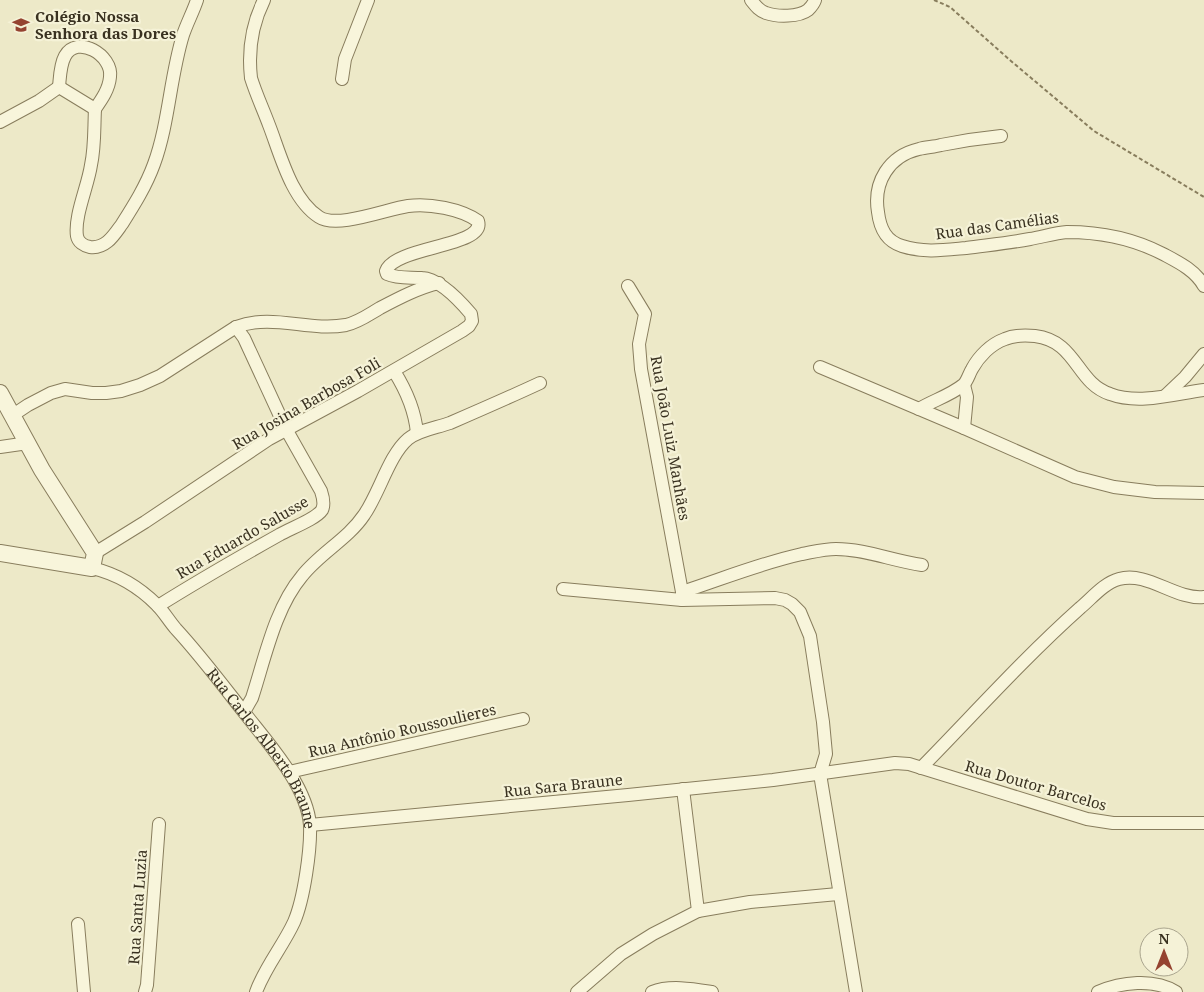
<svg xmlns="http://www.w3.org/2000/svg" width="1204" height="992" font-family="'Noto Serif',serif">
<rect width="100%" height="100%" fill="#ede9c8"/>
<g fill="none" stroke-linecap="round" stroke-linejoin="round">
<g stroke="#887d5d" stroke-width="14">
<g id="minor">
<path d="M 751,0 C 755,5 759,11 766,13 C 777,17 799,17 808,10 C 811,7 814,3 815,0"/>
<polyline points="342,79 345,59 368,0"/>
<path d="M 59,87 C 60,77 60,65 65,56 C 77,34 113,55 110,77 C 109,89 102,99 95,109"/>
<polyline points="59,87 95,109"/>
<path d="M 95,109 C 94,128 95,147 91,165 C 88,186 74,216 77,236 C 78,242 84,246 90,247 C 106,249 114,235 122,224 C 134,205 146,186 154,164 C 169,123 170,77 183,35 C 187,23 193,12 197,0"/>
<polyline points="0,122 39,101 59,87"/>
<path d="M 1001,136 C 981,138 961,141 941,145 C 934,147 926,147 919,149 C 889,156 873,182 878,212 C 880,229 886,241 902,246 C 924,253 944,250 966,248 C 988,245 1009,243 1030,239 C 1042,237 1055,233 1067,232 C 1100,232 1134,239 1163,254 C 1178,262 1195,270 1204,286"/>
<polyline points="628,286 645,314 639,344 641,369 682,592 682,600"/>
<polyline points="820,367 964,428 1075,477 1114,487 1155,492 1204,493"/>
<path d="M 394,371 C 406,390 415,411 417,433"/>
<polyline points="964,385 967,397 964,428"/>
<polyline points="1166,395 1185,377 1204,354"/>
<path d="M 919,409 C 932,401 951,395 963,385 C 967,382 969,374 972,369 C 979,356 991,344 1005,339 C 1014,335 1024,335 1035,336 C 1077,341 1076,383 1110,394 C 1139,405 1174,394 1204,390"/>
<path d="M 13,415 L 28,405 L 51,393 L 65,389 L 92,393 L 106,393 L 121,391 L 140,385 L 160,376 L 236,327 C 273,313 309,332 346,325 C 359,322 368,315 380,308 C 399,298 418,288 439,283"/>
<polyline points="0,447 28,443"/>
<path d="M 95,553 L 145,522 L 269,439 L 358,391 L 462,331 L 469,326 L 472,321 L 471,314 C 460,301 440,279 422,278 C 410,277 398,279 387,274 L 386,271 C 395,246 486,247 478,221 C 461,209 429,203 408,206 C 387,209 337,229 319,217 C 291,199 280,153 269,125 C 263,109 256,94 251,78 C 248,51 252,24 264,0"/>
<path id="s1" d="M 92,568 C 117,574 139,587 157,605 C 164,612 169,621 176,629 C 200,655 221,683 243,711 C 267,742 307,785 310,825 C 311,849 304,899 294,922 C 283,946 265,967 256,992"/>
<polyline points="563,589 682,600 775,598 785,600 792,604 800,612 810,636 823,722 826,754 820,774 856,992"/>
<path d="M 682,592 C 722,579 761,563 802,554 C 813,552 824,549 836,549 C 865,549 893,561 922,565"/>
<path d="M 158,606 C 198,581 238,558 279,535 C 289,529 316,519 322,510 C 325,504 323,497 321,491 L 286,429 L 244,338 L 236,327"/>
<path d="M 244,712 L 252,698 C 265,658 275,608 302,576 C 320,553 348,539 364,515 C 379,494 389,455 408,439 C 419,430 436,428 450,423 C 480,410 510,397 540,383"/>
<path d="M 921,768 C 973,715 1024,658 1080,608 C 1092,598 1104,583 1119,579 C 1148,571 1175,600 1204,597"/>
<polyline points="289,772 523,719"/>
<polyline points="310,825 628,795 773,780 895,763 909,764 1087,819 1113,823 1204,823"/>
<polyline points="698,911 750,902 838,894"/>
<polyline points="78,924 84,992"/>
<polyline points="145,992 147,985 159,824"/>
<polyline points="577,992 621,954 653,934 698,911 683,789"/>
<path d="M 652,992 C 670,985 693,989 712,992"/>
<path d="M 1098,992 C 1121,982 1154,978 1176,992"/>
</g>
</g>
<g stroke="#887d5d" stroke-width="18">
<polyline id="tertiary" points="0,393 42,470 95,553 92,568 0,553"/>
</g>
<polyline stroke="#887d5d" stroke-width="2" stroke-dasharray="4 2.5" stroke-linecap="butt" points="934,0 950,7 1011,61 1094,131 1204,197"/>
<use href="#minor" stroke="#f8f5db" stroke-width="12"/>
<use href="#tertiary" stroke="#f8f5db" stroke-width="16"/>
</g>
<defs>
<g id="school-bare" transform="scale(1.35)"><path d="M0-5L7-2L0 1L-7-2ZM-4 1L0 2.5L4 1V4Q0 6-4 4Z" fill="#954330" stroke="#f5f2d7" stroke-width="2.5" paint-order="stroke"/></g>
</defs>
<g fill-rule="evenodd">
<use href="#school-bare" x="21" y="25"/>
</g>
<g text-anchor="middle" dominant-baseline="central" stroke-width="4.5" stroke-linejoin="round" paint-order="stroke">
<g font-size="15" font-weight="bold" fill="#393120" stroke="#f5f2d7" text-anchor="start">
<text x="35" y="16">Colégio Nossa<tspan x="35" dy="17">Senhora das Dores</tspan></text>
</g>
<g font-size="15" fill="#393120" stroke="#f5f2d7">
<text transform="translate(997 225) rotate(-8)">Rua das Camélias</text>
<text transform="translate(306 403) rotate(-30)">Rua Josina Barbosa Foli</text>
<text transform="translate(671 438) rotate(80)">Rua João Luiz Manhães</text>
<text transform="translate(242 537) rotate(-30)">Rua Eduardo Salusse</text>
<text transform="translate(402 730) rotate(-13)">Rua Antônio Roussoulieres</text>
<text stroke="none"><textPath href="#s1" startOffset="255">Rua Carlos Alberto Braune</textPath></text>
<text transform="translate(563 785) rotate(-6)">Rua Sara Braune</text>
<text transform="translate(1036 785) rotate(16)">Rua Doutor Barcelos</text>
<text transform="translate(137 907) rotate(-86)">Rua Santa Luzia</text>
</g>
</g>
<g transform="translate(1164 952)"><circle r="24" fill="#f5f2d7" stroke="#aaa58e"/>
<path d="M0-4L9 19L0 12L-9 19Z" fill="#954330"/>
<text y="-8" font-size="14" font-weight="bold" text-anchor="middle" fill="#393120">N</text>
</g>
</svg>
